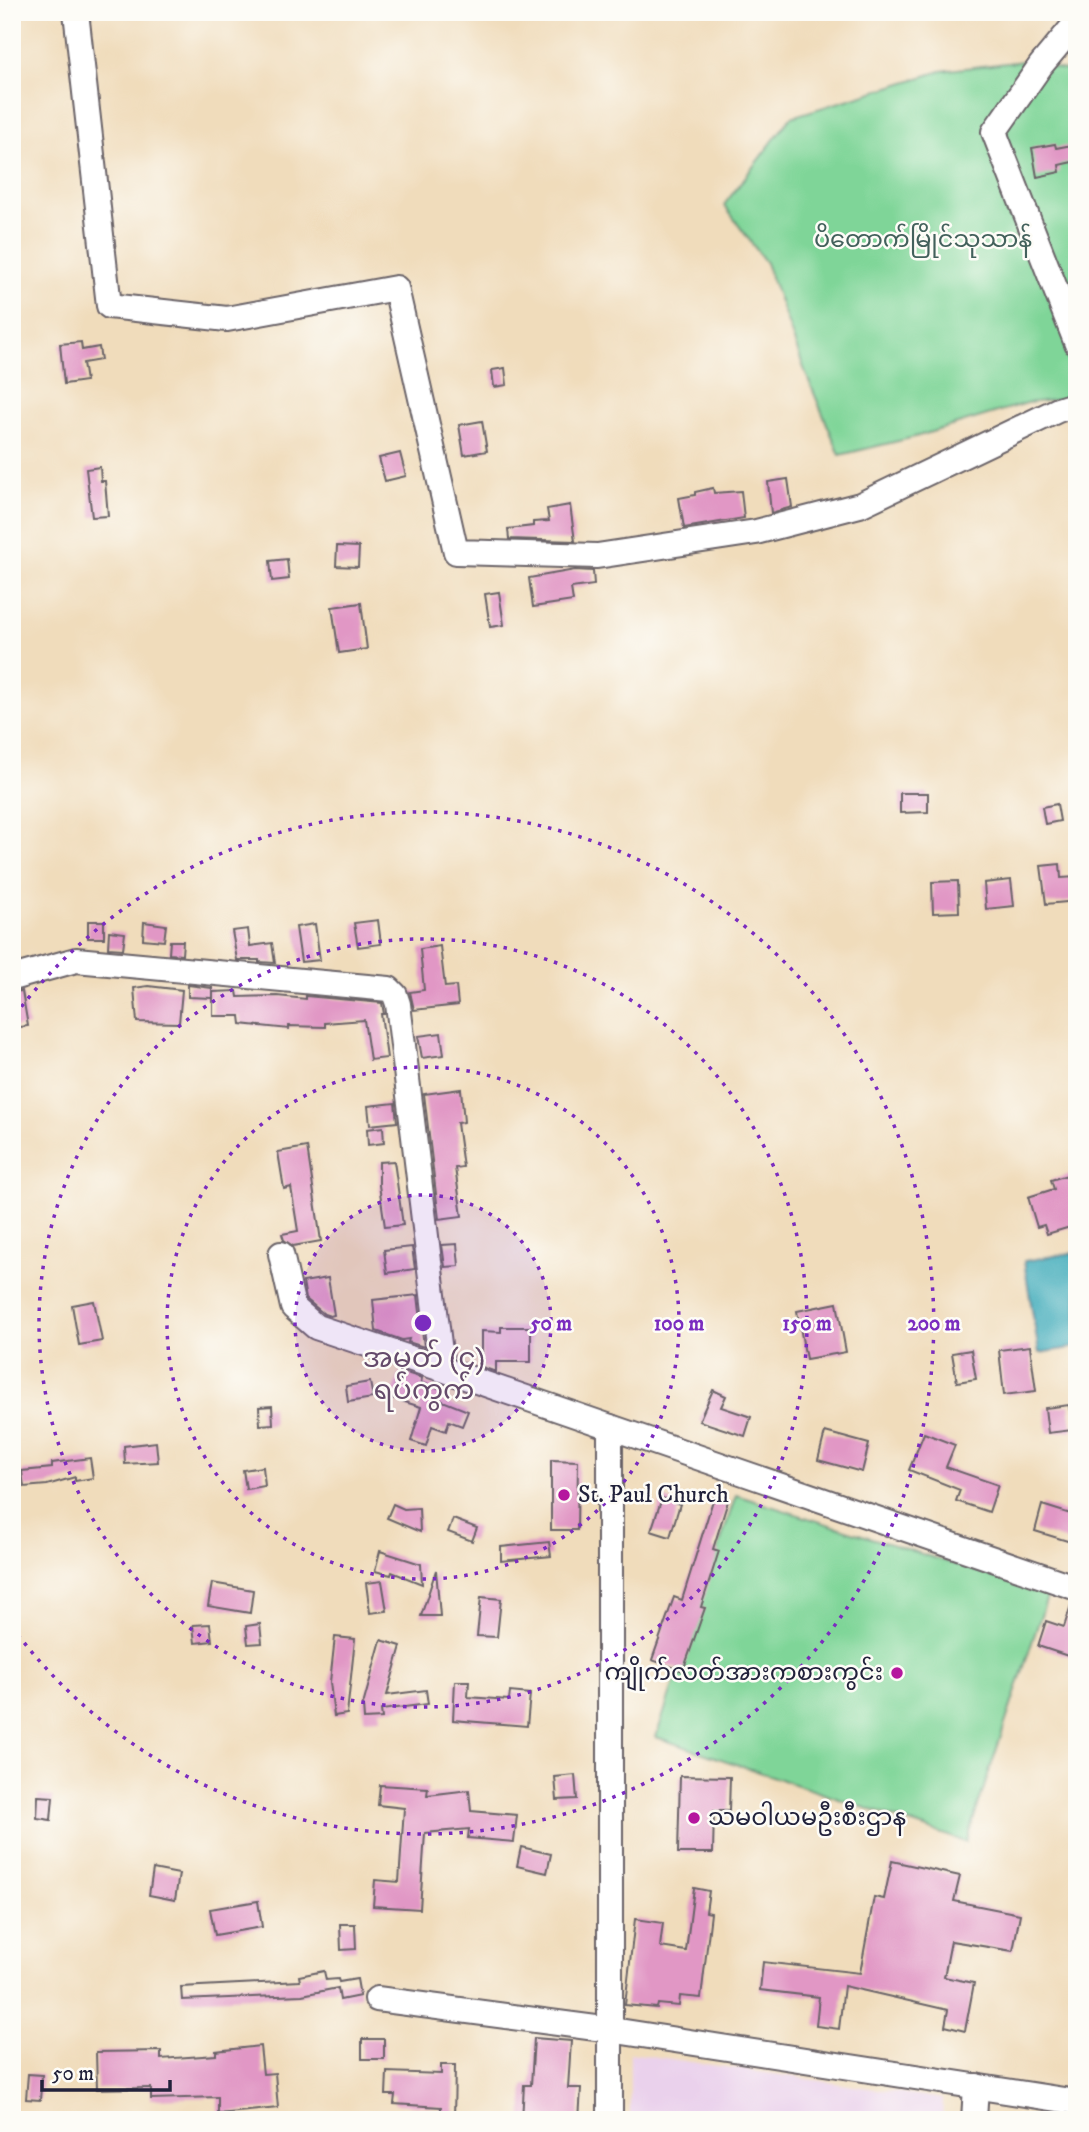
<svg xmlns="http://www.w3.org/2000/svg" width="1089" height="2132" font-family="'IM FELL DW Pica','Noto Sans Myanmar',serif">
<rect width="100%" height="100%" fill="#fdfcf7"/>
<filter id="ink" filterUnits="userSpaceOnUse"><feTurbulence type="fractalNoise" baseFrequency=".0143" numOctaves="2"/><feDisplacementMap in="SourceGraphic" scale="14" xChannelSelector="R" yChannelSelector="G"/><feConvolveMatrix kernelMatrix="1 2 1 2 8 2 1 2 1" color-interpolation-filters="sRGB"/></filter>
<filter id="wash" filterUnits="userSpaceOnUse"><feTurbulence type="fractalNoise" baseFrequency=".00686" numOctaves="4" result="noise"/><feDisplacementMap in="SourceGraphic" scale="28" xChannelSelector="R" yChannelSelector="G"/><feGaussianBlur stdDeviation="1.57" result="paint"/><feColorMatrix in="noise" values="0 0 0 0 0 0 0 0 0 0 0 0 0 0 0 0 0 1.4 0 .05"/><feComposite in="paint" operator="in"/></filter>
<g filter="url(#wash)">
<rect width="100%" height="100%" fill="#f0dcbb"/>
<polygon fill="#ead1ec" points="630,2053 943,2099 942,2120 630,2120"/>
<g fill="#7fd598" stroke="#507c6a" stroke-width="2">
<polygon points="1023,61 1077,73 1077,392 1064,399 1027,403 915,437 840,455 806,374 766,263 724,205 791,117 941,71"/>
<polygon points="736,1495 1048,1594 966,1842 656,1737"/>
</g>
<polygon fill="#3caaba" stroke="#2f667a" stroke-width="2" points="1077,1252 1077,1347 1039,1353 1024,1261"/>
<g id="blocks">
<g fill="#e197c5">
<polygon points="1055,144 1056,148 1077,144 1077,161 1059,165 1060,172 1037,177 1032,148"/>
<polygon points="81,342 82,350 99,347 101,360 83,363 86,381 64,384 60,344"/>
<polygon points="505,368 507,385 494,387 492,370"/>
<polygon points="482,421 487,451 464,455 459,425"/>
<polygon points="400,453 406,476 385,481 379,458"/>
<polygon points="100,467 101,481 105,481 108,516 92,517 86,469"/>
<polygon points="788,479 792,507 771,513 768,482"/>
<polygon points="713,488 714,493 741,491 744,518 684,528 679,498 695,495 695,492"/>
<polygon points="570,505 575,541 509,539 508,529 533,526 533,522 549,521 547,509"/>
<polygon points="337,546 359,547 358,567 336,566"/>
<polygon points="287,559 289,579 272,581 270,561"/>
<polygon points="575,570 593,571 594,585 571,588 573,601 533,607 529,578"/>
<polygon points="499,592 504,625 490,627 485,594"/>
<polygon points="361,603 367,649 339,653 332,607"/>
<polygon points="900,793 928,793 928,812 900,813"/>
<polygon points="1057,804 1060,821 1045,824 1042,807"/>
<polygon points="1060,864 1061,878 1077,877 1077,901 1046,904 1041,866"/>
<polygon points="1011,880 1014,906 986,909 984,883"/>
<polygon points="958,881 959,912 933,913 932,882"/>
<polygon points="378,920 381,944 358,947 354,923"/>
<rect x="88" y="921" width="16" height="17"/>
<polygon points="144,922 166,925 164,941 143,939"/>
<polygon points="315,924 320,960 301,962 296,927"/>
<polygon points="248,929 250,946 272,943 275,963 259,962 259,960 237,960 232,931"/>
<polygon points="109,931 125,933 123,949 108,948"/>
<polygon points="170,941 183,941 182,955 169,954"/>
<polygon points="440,946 445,987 456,986 458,1005 414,1010 410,992 424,990 420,949"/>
<polygon points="188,985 212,988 212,998 188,997"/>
<polygon points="148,986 182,990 179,1023 137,1022 134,988"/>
<polygon points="22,991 28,1026 12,1028 12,992"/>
<polygon points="237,991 238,997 277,996 306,999 306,996 382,1003 384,1014 381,1014 387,1058 370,1060 364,1020 325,1023 325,1027 289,1026 289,1029 241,1024 240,1016 213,1016 213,992"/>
<polygon points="441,1033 444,1055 422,1058 418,1036"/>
<polygon points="461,1089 464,1122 457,1123 463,1167 455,1168 462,1216 439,1219 424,1094"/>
<polygon points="395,1103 397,1122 370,1125 368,1106"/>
<polygon points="383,1127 384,1143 368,1145 367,1129"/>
<polygon points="307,1147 321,1241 293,1246 284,1240 282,1234 298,1231 291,1187 284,1189 278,1152"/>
<polygon points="394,1161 403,1225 385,1227 379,1185 379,1162"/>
<polygon points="1077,1172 1077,1225 1047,1234 1044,1225 1037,1227 1028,1197 1054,1189 1051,1180"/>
<polygon points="457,1244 459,1266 445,1267 442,1245"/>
<polygon points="412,1247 415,1269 387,1273 384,1250"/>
<polygon points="328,1278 334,1315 330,1316 324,1314 306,1299 303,1282"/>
<polygon points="418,1295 424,1347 408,1342 409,1339 402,1340 376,1331 373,1300"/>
<polygon points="94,1301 102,1341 79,1345 72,1305"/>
<polygon points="837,1303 846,1352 806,1359 797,1311"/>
<polygon points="501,1327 531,1327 531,1362 496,1362 496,1372 482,1367 482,1331 501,1332"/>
<polygon points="1030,1346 1036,1391 1004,1395 999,1350"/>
<polygon points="971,1350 976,1379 957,1382 952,1353"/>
<polygon points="400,1371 422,1378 421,1383 443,1389 440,1400 468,1411 462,1426 449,1421 446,1431 432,1426 426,1446 411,1441 421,1407 392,1398"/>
<polygon points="370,1382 373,1398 348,1402 346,1386"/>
<polygon points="713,1390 726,1396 721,1407 751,1417 745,1436 699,1421"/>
<polygon points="1069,1405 1073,1430 1048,1433 1045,1408"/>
<polygon points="272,1406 273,1424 260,1425 259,1407"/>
<polygon points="825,1432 869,1444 862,1472 818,1460"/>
<polygon points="924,1433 955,1445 946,1467 998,1485 989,1512 956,1501 960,1490 909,1470"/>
<polygon points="156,1442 158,1462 125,1464 124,1446"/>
<polygon points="90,1458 93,1478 75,1481 75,1477 47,1485 24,1487 22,1471 52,1468 52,1463"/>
<polygon points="551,1460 578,1461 577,1530 551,1530"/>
<polygon points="263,1467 265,1486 246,1489 243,1470"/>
<polygon points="714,1497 728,1501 713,1549 719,1551 701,1607 705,1608 683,1671 652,1660 674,1597 682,1600"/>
<polygon points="662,1498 680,1504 670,1537 651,1531"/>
<polygon points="393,1504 404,1509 419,1508 420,1532 387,1518"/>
<polygon points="1042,1505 1077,1516 1077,1544 1035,1531"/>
<polygon points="453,1519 477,1528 472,1541 448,1532"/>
<polygon points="549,1542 551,1556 501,1561 501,1547"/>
<polygon points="380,1551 421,1564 422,1584 392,1572 391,1575 375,1571"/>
<polygon points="436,1570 440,1616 421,1616"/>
<polygon points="382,1581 387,1611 370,1613 366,1583"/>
<polygon points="212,1583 253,1590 250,1613 208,1606"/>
<polygon points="481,1597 501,1599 497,1637 477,1636"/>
<polygon points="1072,1602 1077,1602 1077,1649 1074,1658 1038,1646 1046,1621 1064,1627"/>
<polygon points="210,1624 212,1641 195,1643 193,1625"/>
<polygon points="260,1624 262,1643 248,1644 246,1626"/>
<polygon points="335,1637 355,1639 347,1714 334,1716 330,1682"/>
<polygon points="381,1640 401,1646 387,1695 426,1690 428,1704 381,1710 382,1718 364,1719 363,1705"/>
<polygon points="455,1681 469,1681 468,1697 509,1700 510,1692 530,1694 527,1726 453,1720"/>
<polygon points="575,1775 577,1799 557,1800 555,1777"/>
<polygon points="680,1776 730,1777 729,1811 714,1811 713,1853 678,1853"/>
<polygon points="380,1785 428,1788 427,1795 469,1790 471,1811 517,1815 514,1842 468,1838 469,1829 425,1833 420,1909 373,1906 375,1880 399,1882 404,1808 378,1805"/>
<polygon points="38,1796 53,1797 51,1820 37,1818"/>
<polygon points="521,1847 551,1854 547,1873 517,1866"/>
<polygon points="892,1861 960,1876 954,1901 1020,1914 1013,1951 951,1941 944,1977 974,1983 965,2031 945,2026 948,2010 844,1986 839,2029 816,2026 819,1997 760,1990 763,1962 860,1973 874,1897 884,1899"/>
<polygon points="153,1869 179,1874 175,1900 149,1895"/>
<polygon points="694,1888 709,1891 706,1912 711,1913 701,1998 680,1996 679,2006 658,2004 657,2008 625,2005 635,1919 663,1923 660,1947 686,1951"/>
<polygon points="258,1901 262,1927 215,1935 210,1909"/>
<polygon points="340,1924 355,1924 356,1949 341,1950"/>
<polygon points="324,1971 326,1980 338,1979 339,1982 357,1979 360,1996 340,2000 338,1988 302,1995 182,2000 181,1987 300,1981 299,1976"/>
<polygon points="534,2038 571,2041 568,2088 581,2088 579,2120 522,2120 524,2085 531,2085"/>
<rect x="362" y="2039" width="22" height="20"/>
<polygon points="260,2046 263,2074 275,2073 278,2108 218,2114 218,2097 151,2099 151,2088 97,2089 96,2052 161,2051 161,2059 216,2055 216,2051"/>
<polygon points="441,2065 455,2065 454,2120 441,2120 441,2107 394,2104 395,2095 386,2095 387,2072 441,2074"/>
<polygon points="28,2074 42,2075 40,2100 26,2099"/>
</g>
</g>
</g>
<g filter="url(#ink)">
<use href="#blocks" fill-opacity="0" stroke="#6a6368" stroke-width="2"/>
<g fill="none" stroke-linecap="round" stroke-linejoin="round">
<g stroke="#6a6368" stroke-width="28">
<g id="minor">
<polyline points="76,12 109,306 227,319 396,288 456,552 597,556 756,532 860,505 1058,410 1077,404"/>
<polyline points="1077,22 1041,65 994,132 1077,344"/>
<polyline points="12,978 76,960 389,989 395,995 398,1004 442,1369 1077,1588"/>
<polyline points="281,1254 293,1307 316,1327 442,1369"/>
<polyline points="377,1999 611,2030 1077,2102"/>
<polyline points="610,2120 610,1427"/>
<polyline points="974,2120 976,2086"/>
</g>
</g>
<use href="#minor" stroke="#fff" stroke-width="24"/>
</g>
</g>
<circle cx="423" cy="1323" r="128" fill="#7b2cbf" fill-opacity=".12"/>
<g fill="none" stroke="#7b2cbf" stroke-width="3.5" stroke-dasharray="3.5 7">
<circle cx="423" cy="1323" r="128"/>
<circle cx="423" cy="1323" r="256"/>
<circle cx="423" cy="1323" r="384"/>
<path d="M15 1015A511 511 0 1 1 15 1631"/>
</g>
<g fill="#b5179e" stroke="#fdfcf7" stroke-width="2.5">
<circle cx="564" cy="1495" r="7"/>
<circle cx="897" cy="1673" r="7"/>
<circle cx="694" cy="1818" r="7"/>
</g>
<g text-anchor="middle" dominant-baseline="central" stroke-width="5" stroke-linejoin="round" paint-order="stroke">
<g font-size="24" fill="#43615c" stroke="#fdfcf7">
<text x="923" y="240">ပိတောက်မြိုင်သုသာန်</text>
</g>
<g font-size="24" fill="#22223b" stroke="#fdfcf7" text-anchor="start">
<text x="578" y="1495">St. Paul Church</text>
<text x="883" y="1673" text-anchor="end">ကျိုက်လတ်အားကစားကွင်း</text>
<text x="708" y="1818">သမဝါယမဦးစီးဌာန</text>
</g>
<g font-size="28" fill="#654b6b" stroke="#fdfcf7">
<text x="424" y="1358">အမှတ် (၄)<tspan x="424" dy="32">ရပ်ကွက်</tspan></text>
</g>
</g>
<circle cx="423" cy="1323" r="10" fill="#7b2cbf" stroke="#fdfcf7" stroke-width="3.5"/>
<g font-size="21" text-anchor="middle" font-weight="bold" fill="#7b2cbf" stroke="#fdfcf7" stroke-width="5" stroke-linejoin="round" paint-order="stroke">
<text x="551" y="1330">50 m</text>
<text x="679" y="1330">100 m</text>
<text x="807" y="1330">150 m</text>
<text x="934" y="1330">200 m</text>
</g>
<rect width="1089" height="2132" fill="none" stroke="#fdfcf7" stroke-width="42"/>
<path d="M42 2080v10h128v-10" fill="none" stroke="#22223b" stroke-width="3.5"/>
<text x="52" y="2080" font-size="21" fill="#22223b" stroke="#fdfcf7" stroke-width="5" paint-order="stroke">50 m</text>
</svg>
